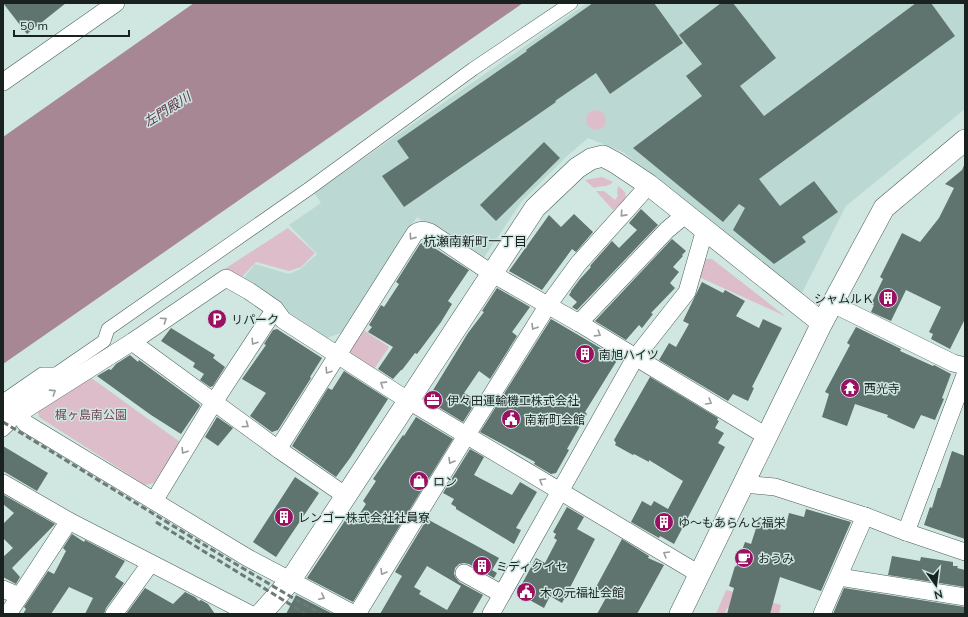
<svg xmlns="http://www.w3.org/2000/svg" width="968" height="617" font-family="Mulish,'Noto Sans JP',sans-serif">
<rect width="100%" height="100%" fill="#cfe6e1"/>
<polygon fill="#bbd9d2" points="587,3 965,3 965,109 846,206 802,293 623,152 588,138 566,157 522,201 485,256 483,257 417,217 343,332 327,338 241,281 255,264 289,274 300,269 317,254 289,225 321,203 314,193"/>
<g fill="#ddbdca">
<circle cx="596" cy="120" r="10"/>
<path d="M 602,177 L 613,182 C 608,188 601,185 594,188 L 585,180 Z"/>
<polygon points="618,186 625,192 626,200 613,210 596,191 604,191 615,200 618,196 617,193"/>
<polygon points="288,228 315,253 301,267 289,271 256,262 239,280 223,270"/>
<polygon points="705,259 712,259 785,316 699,277"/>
<polygon points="362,329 389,347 374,369 351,354 349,349"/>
<polygon points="90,377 180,442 154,483 145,485 39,417 38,411"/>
<polygon points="726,590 746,595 735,610 727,608 725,614 716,614"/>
<polygon points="759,599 781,605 779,614 765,614"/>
</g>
<polygon fill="#a88795" points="194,3 523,3 3,364 3,137"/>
<g fill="#5f736f" fill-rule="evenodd">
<polygon points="3,3 66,3 27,34"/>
<polygon points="593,3 654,3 683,43 610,94 596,73 555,101 556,102 404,207 382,176 409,158 397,141 527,51 526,50"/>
<polygon points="721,3 733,3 776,58 740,86 764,116 916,3 931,3 955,36 759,179 780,206 814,181 838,212 802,237 806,242 774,264 733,230 745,208 739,204 723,222 633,148 702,96 686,76 702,64 679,35"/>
<polygon points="544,142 560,158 496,221 480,205"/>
<polygon points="965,163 965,319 950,349 931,339 933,334 929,332 941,307 906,290 891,321 871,312 874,305 871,304 883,279 880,277 902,233 920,242 939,218 954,188 945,184 962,170"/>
<polygon points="641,209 658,225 577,310 572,307 577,302 569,295 571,292 571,291 580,279 591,267 590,266 612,241 619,248 637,230 629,223"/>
<polygon points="574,214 593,232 576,252 572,249 542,290 509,271 549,215 561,227"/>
<polygon points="672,239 686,251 682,255 683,256 673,267 679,272 670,283 675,288 651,313 653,314 642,328 639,325 626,340 595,321"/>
<polygon points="425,242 469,270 448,301 452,304 441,322 417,354 415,353 402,370 401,370 393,379 378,369 393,347 368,332 372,327 369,325 381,305 384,307 399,284 396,282 420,244"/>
<polygon points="702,282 723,293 725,290 745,301 736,316 759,328 763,319 782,328 752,387 754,388 748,401 733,394 728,401 659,360 669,343 676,347 689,324 683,321"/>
<polygon points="497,288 530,307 512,332 517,336 490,379 479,371 464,393 477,400 463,422 427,400 468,333 484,312 482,311"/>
<polygon points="551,319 614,356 616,362 585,412 587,414 567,449 569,450 556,473 551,474 534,464 535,462 480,432"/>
<polygon points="856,327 901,349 900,351 933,366 934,365 951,374 942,398 944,399 935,420 921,415 914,429 887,417 888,415 855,404 847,426 822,417 829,394 825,392 850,345 847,343"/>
<polygon points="171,328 215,355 213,358 225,367 213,386 210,387 200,380 204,374 193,367 195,363 161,341"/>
<polygon points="277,329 322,358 310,377 311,378 278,430 272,432 250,416 266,393 242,379 266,345 264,344 273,330"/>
<polygon points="130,355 138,362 139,360 199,404 200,406 181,434 151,415 97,376 109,369 111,370 116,364"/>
<polygon points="344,371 388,399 350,458 336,477 292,446 328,388 332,390"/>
<polygon points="650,377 718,418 717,420 719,421 715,428 724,433 718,443 725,447 674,544 660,536 659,538 631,522 642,501 651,506 654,501 668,509 683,481 649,460 649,462 634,454 633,455 615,445 616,443 614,440"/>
<polygon points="217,417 233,428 218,446 205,437"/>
<polygon points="416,417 453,439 353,602 307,578 350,513 357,518 366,504 363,501 376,481 373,479 403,435 404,436"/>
<polygon points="3,446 48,473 37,491 3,471"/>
<polygon points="470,449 484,457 474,475 512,495 520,482 537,492 516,528 521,530 514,544 456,509 456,507 451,504 454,499 443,493"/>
<polygon points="952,451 965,456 965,539 924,525 930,507 932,508 938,488 940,488"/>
<polygon points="295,477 319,493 276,557 253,542"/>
<polygon points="4,495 55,524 12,568 20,577 16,584 3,577 3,557 13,548 3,538 3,524 14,513 3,504 3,497"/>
<polygon points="567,507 584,517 577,529 595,539 562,603 550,596 544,608 517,593 536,558 545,563 557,540 554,538 556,534 553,532"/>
<polygon points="806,509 851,522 821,591 780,577 770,614 727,614 734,588 729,586 735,566 736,567 745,542 751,544 758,522 785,530 789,513 804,517"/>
<path d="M 427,519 L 499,558 L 492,570 L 497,573 L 494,578 L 469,564 L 464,563 L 459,564 L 455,568 L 454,574 L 456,578 L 459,582 L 483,595 L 472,614 L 380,614 L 402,576 L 395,572 ZM 427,566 L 461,586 L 447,610 L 419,594 L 421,591 L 414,587 Z"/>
<polygon points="72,534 84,542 85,540 125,561 115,577 124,583 106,608 104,614 85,614 93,598 69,587 51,614 23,614 26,609 24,607 48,571 54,574 66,551 63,548"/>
<polygon points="622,539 649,556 648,558 664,565 637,614 597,614 607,596 595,589"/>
<polygon points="892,556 920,561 921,557 953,562 953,566 958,566 957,568 965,570 965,587 888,575"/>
<polygon points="145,588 173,604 185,592 195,597 199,601 201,600 208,604 215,614 126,614"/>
<polygon points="844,588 965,607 965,614 833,614"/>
<polygon points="296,595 333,614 286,614"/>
</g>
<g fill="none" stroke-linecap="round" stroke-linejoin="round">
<g stroke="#4b5e5a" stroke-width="14">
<g id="pedestrian">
<polyline points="3,401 42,374 56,374 104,341 108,329 310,188 473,69 571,3"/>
<polyline points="13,419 5,412 56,374"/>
<polyline points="3,430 19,414"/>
</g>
</g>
<g stroke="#4b5e5a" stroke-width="18">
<g id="minor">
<polyline points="3,82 116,3"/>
<polyline points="833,304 953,363 965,366"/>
<polyline points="579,323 667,230 686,214"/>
<polyline points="132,342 278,449 346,496"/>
<path d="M 278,449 L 415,233 C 421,229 424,230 430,232 L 491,273 L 579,323 L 766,436"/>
<polyline points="3,483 69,521 250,614"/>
<polyline points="744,484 775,487 865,516 906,532 965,552"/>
<polyline points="154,501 214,402 275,309"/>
<polyline points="906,532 965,375"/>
<polyline points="464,573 502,594"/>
<polyline points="839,577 965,597"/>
<polyline points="3,589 19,596"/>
<polyline points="8,614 69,521"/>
<polyline points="114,614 150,564"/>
<polyline points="354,614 248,558 25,423 20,413 132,342 226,278 249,291 275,309 283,320 409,401 699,574"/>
<polyline points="357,614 466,436 548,305 578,264 649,185"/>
<polyline points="491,614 635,358 687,292 705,229"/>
<polyline points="822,614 865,516"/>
</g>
</g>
<g stroke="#4b5e5a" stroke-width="22">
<g id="tertiary">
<polyline points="261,614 290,581 535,208 577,168 591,159 603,156 616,163 649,185 822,323"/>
<polyline points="680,614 822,323 884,208 965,140"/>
</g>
</g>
<use href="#pedestrian" stroke="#fff" stroke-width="13"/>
<use href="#minor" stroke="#fff" stroke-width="17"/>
<use href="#tertiary" stroke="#fff" stroke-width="21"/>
<g stroke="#6b7a77" stroke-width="3" stroke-dasharray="6 3" stroke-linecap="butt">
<polyline points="3,422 234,563 293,598 322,614"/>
<polyline points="156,522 306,614"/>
</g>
</g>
<defs><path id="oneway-chevron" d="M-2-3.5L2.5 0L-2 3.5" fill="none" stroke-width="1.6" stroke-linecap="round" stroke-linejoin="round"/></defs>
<g stroke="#989c9b">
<use href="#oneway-chevron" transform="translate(623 214) rotate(132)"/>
<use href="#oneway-chevron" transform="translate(412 237) rotate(125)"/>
<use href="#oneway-chevron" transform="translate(164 320) rotate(-34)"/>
<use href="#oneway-chevron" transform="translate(534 327) rotate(122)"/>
<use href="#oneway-chevron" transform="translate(598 334) rotate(32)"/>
<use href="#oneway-chevron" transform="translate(254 342) rotate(123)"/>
<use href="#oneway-chevron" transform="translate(328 371) rotate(123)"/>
<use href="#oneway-chevron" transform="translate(383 384) rotate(-147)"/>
<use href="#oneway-chevron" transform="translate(53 392) rotate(-33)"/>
<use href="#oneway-chevron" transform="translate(709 402) rotate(31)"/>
<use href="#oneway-chevron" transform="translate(246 425) rotate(36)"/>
<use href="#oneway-chevron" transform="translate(184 451) rotate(122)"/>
<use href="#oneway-chevron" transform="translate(451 461) rotate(121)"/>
<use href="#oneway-chevron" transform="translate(542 481) rotate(-149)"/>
<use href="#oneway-chevron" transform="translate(666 554) rotate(-149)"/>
<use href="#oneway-chevron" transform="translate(383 572) rotate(121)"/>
<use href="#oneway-chevron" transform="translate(322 597) rotate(27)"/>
</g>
<defs>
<g id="building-disc" transform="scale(1)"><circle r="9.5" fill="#9b1162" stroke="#cfe6e1"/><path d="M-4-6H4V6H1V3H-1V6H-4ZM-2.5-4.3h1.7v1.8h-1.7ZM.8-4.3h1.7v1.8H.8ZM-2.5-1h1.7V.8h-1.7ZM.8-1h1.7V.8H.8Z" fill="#fff"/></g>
<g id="parking-disc" transform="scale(1)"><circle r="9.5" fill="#9b1162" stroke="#cfe6e1"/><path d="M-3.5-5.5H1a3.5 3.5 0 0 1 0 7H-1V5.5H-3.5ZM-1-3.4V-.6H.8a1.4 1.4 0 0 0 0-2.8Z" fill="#fff"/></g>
<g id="temple-disc" transform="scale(1)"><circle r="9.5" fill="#9b1162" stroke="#cfe6e1"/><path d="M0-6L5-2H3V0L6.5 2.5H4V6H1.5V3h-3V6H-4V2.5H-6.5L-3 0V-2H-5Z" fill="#fff"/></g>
<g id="office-disc" transform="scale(1)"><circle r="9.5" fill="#9b1162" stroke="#cfe6e1"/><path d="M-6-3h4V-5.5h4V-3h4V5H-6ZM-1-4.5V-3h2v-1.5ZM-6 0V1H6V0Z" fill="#fff"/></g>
<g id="civic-disc" transform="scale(1)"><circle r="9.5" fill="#9b1162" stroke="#cfe6e1"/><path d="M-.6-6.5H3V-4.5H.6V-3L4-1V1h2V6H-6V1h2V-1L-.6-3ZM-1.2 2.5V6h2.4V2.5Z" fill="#fff"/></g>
<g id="shop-disc" transform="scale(1)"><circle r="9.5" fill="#9b1162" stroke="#cfe6e1"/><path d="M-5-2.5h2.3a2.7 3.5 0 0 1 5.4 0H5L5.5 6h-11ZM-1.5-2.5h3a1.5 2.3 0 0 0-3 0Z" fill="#fff"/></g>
<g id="cafe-disc" transform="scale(1)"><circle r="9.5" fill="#9b1162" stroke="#cfe6e1"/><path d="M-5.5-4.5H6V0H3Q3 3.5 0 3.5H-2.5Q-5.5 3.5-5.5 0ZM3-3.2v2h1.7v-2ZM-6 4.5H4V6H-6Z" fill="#fff"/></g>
</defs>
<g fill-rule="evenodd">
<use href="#building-disc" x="888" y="298"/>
<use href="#parking-disc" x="217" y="319"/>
<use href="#building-disc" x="585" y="354"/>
<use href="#temple-disc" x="850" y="388"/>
<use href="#office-disc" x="433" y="400"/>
<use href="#civic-disc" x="511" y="419"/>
<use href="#shop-disc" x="419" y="481"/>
<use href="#building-disc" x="284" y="517"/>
<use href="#building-disc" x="664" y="522"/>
<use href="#cafe-disc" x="744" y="558"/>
<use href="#building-disc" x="482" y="566"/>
<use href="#civic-disc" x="526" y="592"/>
</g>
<g text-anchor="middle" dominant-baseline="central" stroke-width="3" stroke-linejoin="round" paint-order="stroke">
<g font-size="12" fill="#1a2220" stroke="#cfe6e1" text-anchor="start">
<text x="874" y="298" text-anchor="end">シャムルＫ</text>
<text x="231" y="319">リパーク</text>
<text x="599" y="354">南旭ハイツ</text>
<text x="864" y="388">西光寺</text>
<text x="447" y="400">伊々田運輸機工株式会社</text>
<text x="525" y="419">南新町会館</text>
<text x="433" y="481">ロン</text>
<text x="298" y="517">レンゴー株式会社社員寮</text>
<text x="678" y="522">ゆ～もあらんど福栄</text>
<text x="758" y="558">おうみ</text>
<text x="496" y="566">ミディクイセ</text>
<text x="540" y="592">木の元福祉会館</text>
</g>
<g font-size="12" fill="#77455c" stroke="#cfe6e1">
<text x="91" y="414">梶ヶ島南公園</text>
</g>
<g font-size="13" font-style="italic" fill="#5f3046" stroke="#cfe6e1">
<text transform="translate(167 109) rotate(-32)">左門殿川</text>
</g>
<g font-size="13" fill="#1a2220" stroke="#cfe6e1">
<text x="475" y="241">杭瀬南新町一丁目</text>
</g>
</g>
<rect width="968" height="617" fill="none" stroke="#1a2220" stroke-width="8"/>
<g transform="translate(936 585) rotate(166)" stroke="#cfe6e1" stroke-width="3" paint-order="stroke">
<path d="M0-3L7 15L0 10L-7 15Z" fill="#1a2220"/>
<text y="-6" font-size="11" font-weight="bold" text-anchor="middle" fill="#1a2220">N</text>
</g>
<path d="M14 30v6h115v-6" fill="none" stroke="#1a2220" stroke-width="2"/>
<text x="20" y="30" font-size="12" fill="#1a2220" stroke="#cfe6e1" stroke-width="3" paint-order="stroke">50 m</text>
</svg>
